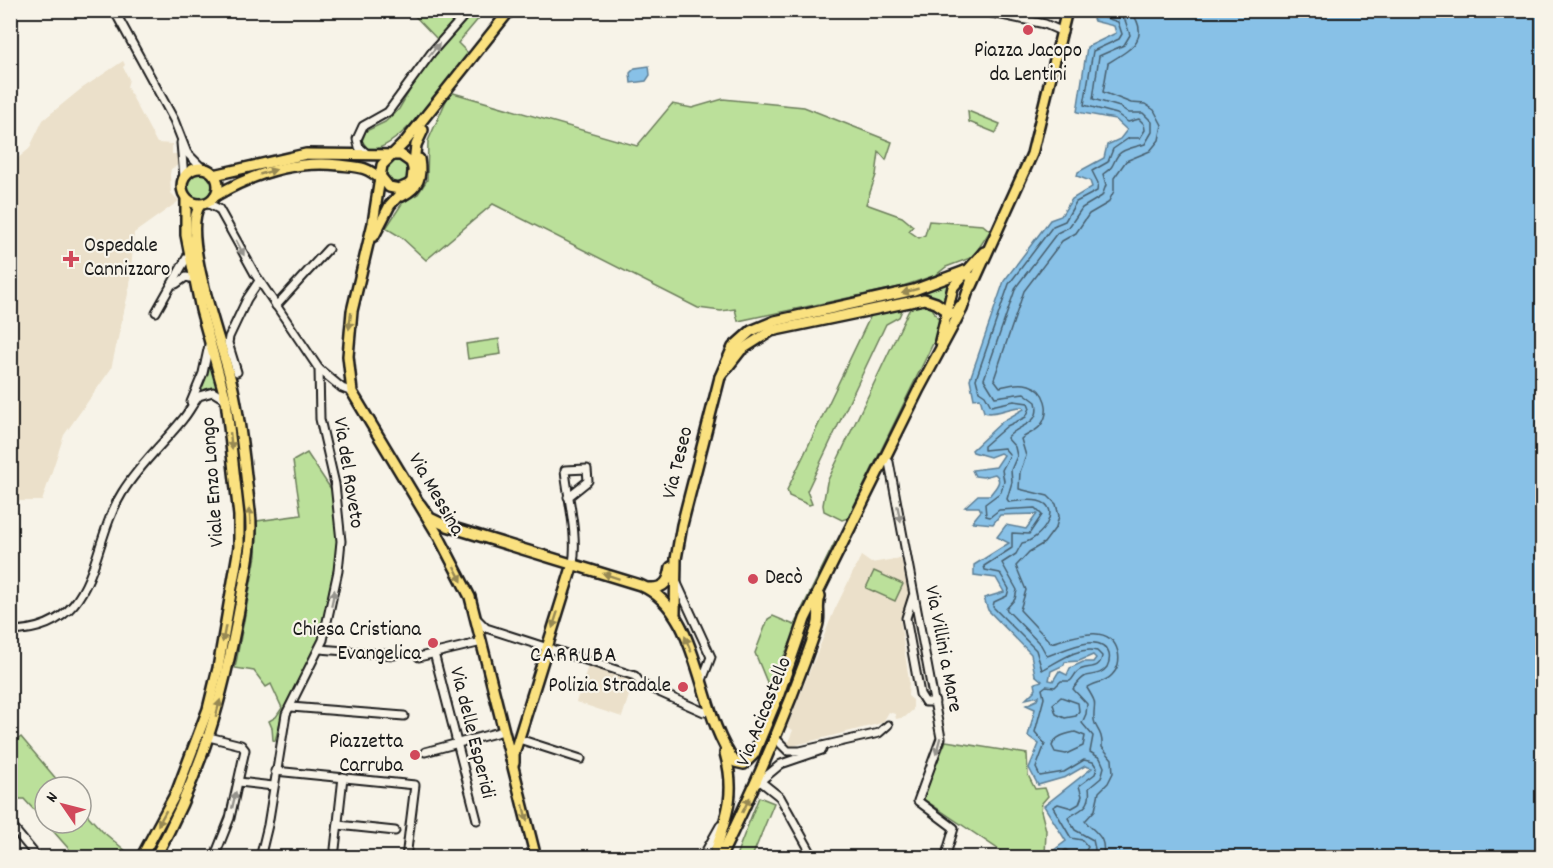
<svg xmlns="http://www.w3.org/2000/svg" width="1553" height="868" font-family="Dekko,sans-serif">
<rect width="100%" height="100%" fill="#f7f3e8"/>
<filter id="ink" filterUnits="userSpaceOnUse"><feTurbulence type="fractalNoise" baseFrequency=".0167" numOctaves="2"/><feDisplacementMap in="SourceGraphic" scale="12" xChannelSelector="R" yChannelSelector="G"/><feConvolveMatrix kernelMatrix="1 2 1 2 8 2 1 2 1" color-interpolation-filters="sRGB"/></filter>
<g filter="url(#ink)">
<g fill="#ebe0ca">
<polygon points="123,61 125,65 123,67 129,79 127,87 157,143 172,144 172,154 178,154 178,165 171,169 170,175 171,193 179,201 134,233 130,285 111,369 64,435 42,501 11,501 11,164 29,149 43,120 81,89"/>
<polygon points="861,556 871,563 901,558 909,594 900,619 909,681 908,696 913,700 913,710 905,717 896,719 895,714 889,712 883,722 878,724 792,746 787,745 793,730 787,727 834,611"/>
<polygon points="588,666 634,680 622,717 576,702"/>
</g>
<g fill="#bbe09a" stroke="#6c7e5b" stroke-width="1.5">
<polygon points="410,11 465,11 438,40"/>
<path d="M 472,11 L 485,11 L 458,43 L 469,54 C 451,76 397,155 368,149 L 362,141 L 366,131 L 385,122 L 399,109 L 421,71 Z"/>
<polygon points="450,92 637,146 672,104 692,108 723,99 804,107 892,142 886,160 879,152 876,175 866,204 902,217 913,226 909,231 919,238 925,235 929,221 983,225 990,231 973,257 946,267 936,275 900,287 738,321 735,309 721,311 698,308 493,204 426,260 401,237 386,228 403,202 418,194 427,180 428,141"/>
<polygon points="968,111 1000,124 996,133 969,122"/>
<circle cx="397" cy="172" r="12"/>
<circle cx="200" cy="186" r="13"/>
<polygon points="956,279 945,306 917,296 917,294"/>
<polygon points="922,304 932,308 942,325 848,518 842,520 824,511 823,505 827,482 908,312 912,306"/>
<polygon points="900,306 903,308 899,317 886,324 807,491 812,504 809,505 789,496 787,490 872,313"/>
<polygon points="499,339 501,354 468,359 466,344"/>
<polygon points="210,358 220,391 209,388 199,392"/>
<polygon points="307,453 333,492 338,545 322,635 283,711 275,741 273,740 272,728 269,721 276,717 282,708 271,684 266,687 254,671 235,668 256,556 257,521 301,515 293,461"/>
<polygon points="835,542 838,543 782,660 775,685 769,687 755,653 768,619 773,616 794,625"/>
<polygon points="874,571 903,584 895,601 866,588"/>
<polygon points="21,737 63,787 45,787 45,822 24,799 11,799 11,745"/>
<polygon points="946,741 1027,754 1028,775 1035,789 1045,788 1048,796 1042,803 1041,811 1046,830 1045,857 1014,857 1004,853 922,798"/>
<polygon points="759,797 774,803 752,857 739,857 737,853"/>
<polygon points="81,808 102,831 133,857 76,857 46,823 81,823"/>
</g>
<g fill="#88c1e7" stroke="#5d7f96" stroke-width="1.5" fill-rule="evenodd">
<path d="M 1094,11 L 1542,11 L 1542,857 L 1061,858 L 1050,853 L 1066,841 L 1044,806 L 1092,768 L 1085,766 L 1066,777 L 1038,785 L 1029,768 L 1039,744 L 1028,736 L 1035,709 L 1026,705 L 1037,700 L 1039,696 L 1026,699 L 1036,689 L 1035,683 L 1042,681 L 1035,675 L 1031,654 L 988,610 L 984,598 L 1004,592 L 996,578 L 974,575 L 974,565 L 1009,543 L 997,537 L 1006,525 L 1026,529 L 1037,514 L 1000,515 L 993,524 L 972,522 L 981,511 L 979,507 L 965,507 L 978,495 L 990,495 C 994,489 1004,481 995,474 L 983,477 L 975,476 L 972,470 L 996,467 L 1004,455 L 1000,453 L 990,457 L 973,452 L 972,450 L 1003,421 L 1024,409 L 1023,407 C 1010,406 996,416 984,412 L 980,398 L 974,399 L 970,379 L 1004,281 L 1050,220 L 1061,216 L 1072,199 L 1092,187 L 1090,181 L 1077,176 L 1078,172 L 1104,158 L 1107,145 L 1120,139 L 1127,130 L 1115,119 L 1077,112 L 1087,47 L 1116,33 L 1114,26 L 1094,21 L 1091,14 ZM 1093,655 L 1096,658 L 1093,662 L 1083,662 L 1070,668 L 1067,675 L 1059,671 L 1053,681 L 1049,680 L 1051,671 L 1064,665 L 1065,662 L 1079,661 Z"/>
<polygon points="649,66 650,75 646,81 631,83 630,73 635,68"/>
</g>
<g fill="none" stroke-linecap="round" stroke-linejoin="round">
<g stroke="#475e6d" stroke-width="1.5">
<polygon points="1061,697 1078,703 1079,711 1076,716 1065,718 1056,714 1053,704"/>
<path d="M 1075,732 L 1085,736 L 1083,746 L 1066,754 L 1055,752 L 1052,746 C 1055,736 1066,734 1075,732 Z"/>
<path d="M 1060,858 L 1061,853 L 1066,850 L 1074,856 L 1082,857 L 1088,847 L 1082,840 L 1071,838 L 1053,807 L 1058,804 L 1072,808 L 1079,804 L 1082,796 L 1079,786 L 1095,774 L 1097,768 L 1093,762 L 1084,760 L 1064,772 L 1040,776 L 1036,768 L 1045,744 L 1035,732 L 1044,698 L 1042,689 L 1046,686 L 1055,687 L 1061,681 L 1070,681 C 1073,679 1074,675 1077,672 C 1085,664 1100,672 1102,656 L 1097,651 C 1078,646 1058,662 1042,670 L 1036,650 L 993,607 L 994,602 L 1007,596 L 1009,589 L 1000,573 L 985,570 L 984,566 L 1012,548 L 1012,533 L 1029,534 L 1042,515 L 1035,508 L 999,510 L 990,517 L 986,516 L 985,504 L 1001,492 L 1004,481 L 1002,470 L 1010,455 L 1004,448 L 984,450 L 984,446 L 1007,426 L 1026,417 L 1030,408 L 1028,403 L 1014,401 L 991,406 L 985,395 L 979,391 L 976,379 L 1009,284 L 1053,226 L 1065,221 L 1076,202 L 1097,191 L 1098,183 L 1092,171 L 1108,162 L 1113,149 L 1129,138 L 1140,138 L 1145,130 L 1144,124 L 1139,119 L 1128,122 L 1117,114 L 1084,105 L 1093,51 L 1119,39 L 1122,34 L 1118,22 L 1100,16 L 1099,10"/>
<path d="M 1092,858 L 1095,849 L 1093,840 L 1075,830 L 1068,818 C 1080,809 1092,808 1089,788 L 1101,778 L 1104,767 L 1100,758 L 1090,752 L 1093,736 L 1082,723 L 1086,714 L 1087,704 L 1073,689 C 1076,685 1081,678 1086,676 C 1094,674 1101,675 1107,667 C 1109,663 1110,658 1109,654 C 1101,629 1060,653 1047,656 L 1041,645 L 1006,609 L 1015,599 L 1017,590 L 1002,563 L 1016,554 L 1022,543 C 1040,541 1065,507 1038,501 C 1029,499 1018,501 1009,502 L 1007,499 L 1012,482 L 1011,470 L 1017,456 L 1015,447 L 1007,438 C 1017,424 1042,426 1036,402 L 1024,393 L 995,397 L 984,379 L 1016,287 L 1057,233 L 1069,227 L 1082,208 L 1102,196 L 1106,185 L 1103,174 C 1116,165 1111,165 1118,155 C 1124,148 1137,147 1145,144 L 1152,132 L 1152,122 L 1143,113 L 1129,113 L 1120,107 L 1093,99 L 1099,56 L 1124,45 L 1130,35 L 1124,17 L 1108,10"/>
<path d="M 1102,858 C 1108,837 1095,833 1085,821 L 1095,810 L 1099,792 L 1108,783 L 1113,773 L 1112,759 L 1102,747 C 1103,731 1095,729 1094,720 C 1093,701 1099,707 1087,688 C 1094,682 1105,683 1112,675 C 1118,669 1120,660 1118,652 C 1110,621 1071,638 1051,643 L 1020,610 L 1026,590 L 1016,566 L 1029,552 L 1044,543 L 1056,527 L 1059,516 L 1056,504 L 1048,496 L 1019,489 L 1020,472 L 1026,456 L 1021,439 C 1027,434 1036,432 1041,425 C 1051,411 1046,390 1029,385 C 1019,382 1009,385 1000,387 L 994,379 L 1024,291 L 1062,241 L 1076,233 L 1089,214 L 1108,203 L 1114,191 L 1114,178 L 1126,161 L 1150,151 L 1159,140 L 1162,125 L 1154,110 L 1145,104 L 1131,103 L 1103,92 L 1108,63 C 1129,50 1153,39 1130,10"/>
</g>
<g stroke="#1c1c1c" stroke-width="11">
<g id="minor">
<polyline points="114,10 174,120 187,153 202,168"/>
<polyline points="978,10 1045,24 1063,32"/>
<polyline points="181,143 184,177"/>
<polyline points="367,154 359,147 357,139 363,126 388,112 432,52 469,10"/>
<polyline points="207,203 219,209 255,274 319,369 342,388 352,392"/>
<polyline points="176,284 186,277 195,279"/>
<polyline points="276,306 328,249"/>
<polyline points="156,312 190,252"/>
<polyline points="237,372 228,343 229,337 247,299 259,281"/>
<polyline points="191,402 203,373 209,345"/>
<polyline points="884,460 889,462 941,738 918,801 954,828 945,858"/>
<path d="M 568,497 L 588,481 L 587,469 L 565,470 C 568,500 578,534 573,564"/>
<polyline points="676,581 711,657 701,683"/>
<polyline points="913,596 906,618 920,694 925,702 935,702"/>
<polyline points="478,620 486,628 635,676 641,684 704,712 709,710"/>
<path d="M 10,631 C 101,629 88,548 122,493 C 139,465 163,444 183,419 C 189,412 193,403 199,396 L 213,392 L 226,400"/>
<polyline points="320,649 394,655"/>
<polyline points="434,653 477,820"/>
<polyline points="419,657 482,642"/>
<polyline points="291,707 404,716"/>
<polyline points="209,737 241,745 245,750 230,818 214,858"/>
<polyline points="775,738 788,751 800,751 879,733 888,725"/>
<polyline points="519,739 581,759"/>
<polyline points="425,752 503,731"/>
<polyline points="275,771 415,785 406,858"/>
<polyline points="760,781 780,797 814,858"/>
<polyline points="239,782 273,786"/>
<polyline points="758,783 781,764 822,750"/>
<polyline points="10,824 38,858"/>
<polyline points="338,825 395,831"/>
<polyline points="335,849 343,777"/>
<polyline points="260,858 268,825 286,714 323,640 338,571 341,541 335,484 320,419 319,369"/>
<polyline points="702,858 720,826"/>
</g>
</g>
<g stroke="#1c1c1c" stroke-width="14">
<g id="major">
<polyline points="510,10 405,142 382,165 373,223 352,311 348,356 352,392 439,537 470,597 536,858"/>
<circle cx="200" cy="186" r="18"/>
<polyline points="214,175 306,154 401,155 411,162 414,171"/>
<polyline points="381,177 389,187 399,189 406,186"/>
<path d="M 215,196 C 254,173 294,160 339,165 C 358,167 367,166 381,180"/>
<path d="M 402,196 C 419,187 422,177 419,159"/>
<polyline points="374,236 390,205 412,181 416,145 423,130"/>
<polyline points="972,286 1032,154 1067,10"/>
<polyline points="940,341 953,287 984,252"/>
<polyline points="720,377 741,350 771,331 924,299 936,303 952,314 956,313 960,306"/>
<path d="M 420,504 L 430,518 L 447,526 L 640,585 C 702,611 696,712 735,762 L 744,764 L 754,754 L 779,694 L 805,619 L 919,389 L 962,309 L 972,279 L 965,271"/>
<path d="M 649,588 C 665,589 669,581 671,567"/>
<polyline points="675,613 676,559 682,525 720,377 733,347 751,331 775,321 914,290 965,271"/>
<polyline points="514,763 514,754 573,564"/>
<polyline points="141,858 177,791 208,709 218,668 239,547 239,516 226,400 201,310 186,235 186,199"/>
<path d="M 155,858 C 203,770 222,702 240,605 C 245,574 254,542 250,511 C 245,470 242,429 233,389 C 225,351 179,235 200,205"/>
<path d="M 713,858 C 726,818 737,795 725,753"/>
<path d="M 720,858 C 757,783 790,706 817,627 C 821,616 816,607 820,596"/>
</g>
</g>
<use href="#minor" stroke="#f7f3e8" stroke-width="7"/>
<use href="#major" stroke="#fae180" stroke-width="9"/>
</g>
<defs><path id="oneway-solid" d="M-6-.8H1V-3.2L6.5 0L1 3.2V.8H-6Z" transform="scale(1.5)"/></defs>
<g fill="#94928c">
<use href="#oneway-solid" transform="translate(434 50) rotate(-51)"/>
<use href="#oneway-solid" transform="translate(240 248) rotate(62)"/>
<use href="#oneway-solid" transform="translate(899 514) rotate(79)"/>
<use href="#oneway-solid" transform="translate(333 598) rotate(-79)"/>
<use href="#oneway-solid" transform="translate(938 746) rotate(105)"/>
<use href="#oneway-solid" transform="translate(234 800) rotate(-77)"/>
</g>
<g fill="#968853">
<use href="#oneway-solid" transform="translate(268 172) rotate(-16)"/>
<use href="#oneway-solid" transform="translate(910 291) rotate(164)"/>
<use href="#oneway-solid" transform="translate(350 321) rotate(97)"/>
<use href="#oneway-solid" transform="translate(231 441) rotate(84)"/>
<use href="#oneway-solid" transform="translate(250 516) rotate(-94)"/>
<use href="#oneway-solid" transform="translate(458 574) rotate(63)"/>
<use href="#oneway-solid" transform="translate(611 576) rotate(-162)"/>
<use href="#oneway-solid" transform="translate(555 620) rotate(108)"/>
<use href="#oneway-solid" transform="translate(224 634) rotate(100)"/>
<use href="#oneway-solid" transform="translate(688 644) rotate(-112)"/>
<use href="#oneway-solid" transform="translate(218 708) rotate(-75)"/>
<use href="#oneway-solid" transform="translate(746 805) rotate(-64)"/>
<use href="#oneway-solid" transform="translate(525 813) rotate(77)"/>
<use href="#oneway-solid" transform="translate(162 818) rotate(119)"/>
</g>
</g>
<g fill="#d1495b" stroke="#f7f3e8" stroke-width="2">
<circle cx="1028" cy="30" r="6"/>
<path d="M68 250h6v6h6v6h-6v6h-6v-6h-6v-6h6z"/>
<circle cx="753" cy="579" r="6"/>
<circle cx="433" cy="643" r="6"/>
<circle cx="683" cy="687" r="6"/>
<circle cx="415" cy="755" r="6"/>
</g>
<g text-anchor="middle" dominant-baseline="central" stroke-width="4.5" stroke-linejoin="round" paint-order="stroke">
<g font-size="21" fill="#1c1c1c" stroke="#f7f3e8" text-anchor="end">
<text x="1028" y="52" text-anchor="middle">Piazza Jacopo<tspan x="1028" dy="24">da Lentini</tspan></text>
<text x="84" y="247" text-anchor="start">Ospedale<tspan x="84" dy="24">Cannizzaro</tspan></text>
<text x="765" y="579" text-anchor="start">Decò</text>
<text x="421" y="631">Chiesa Cristiana<tspan x="421" dy="24">Evangelica</tspan></text>
<text x="671" y="687">Polizia Stradale</text>
<text x="403" y="743">Piazzetta<tspan x="403" dy="24">Carruba</tspan></text>
</g>
<g font-size="21" fill="#1c1c1c" stroke="#f7f3e8">
<text transform="translate(679 463) rotate(-76)">Via Teseo</text>
<text transform="translate(347 473) rotate(81)">Via del Roveto</text>
<text transform="translate(214 482) rotate(-94)">Viale Enzo Longo</text>
<text transform="translate(435 495) rotate(60)">Via Messina</text>
<text transform="translate(942 649) rotate(79)">Via Villini a Mare</text>
<text transform="translate(765 712) rotate(-68)">Via Acicastello</text>
<text transform="translate(471 733) rotate(76)">Via delle Esperidi</text>
</g>
<g font-size="22" letter-spacing="1.5" fill="#1c1c1c" stroke="#f7f3e8">
<text x="574" y="656">CARRUBA</text>
</g>
</g>
<rect width="1553" height="868" fill="none" stroke="#f7f3e8" stroke-width="36"/>
<rect x="18" y="18" width="1517" height="832" fill="none" stroke="#1c1c1c" stroke-width="2" filter="url(#ink)"/>
<g transform="translate(63 805) rotate(305)"><circle r="28" fill="#f7f3e8" stroke="#9f9d96" stroke-width="1.5"/>
<path d="M0-4.5L10 22L0 15L-10 22Z" fill="#d1495b"/>
<text y="-9" font-size="16" font-weight="bold" text-anchor="middle" fill="#1c1c1c">N</text>
</g>
</svg>
